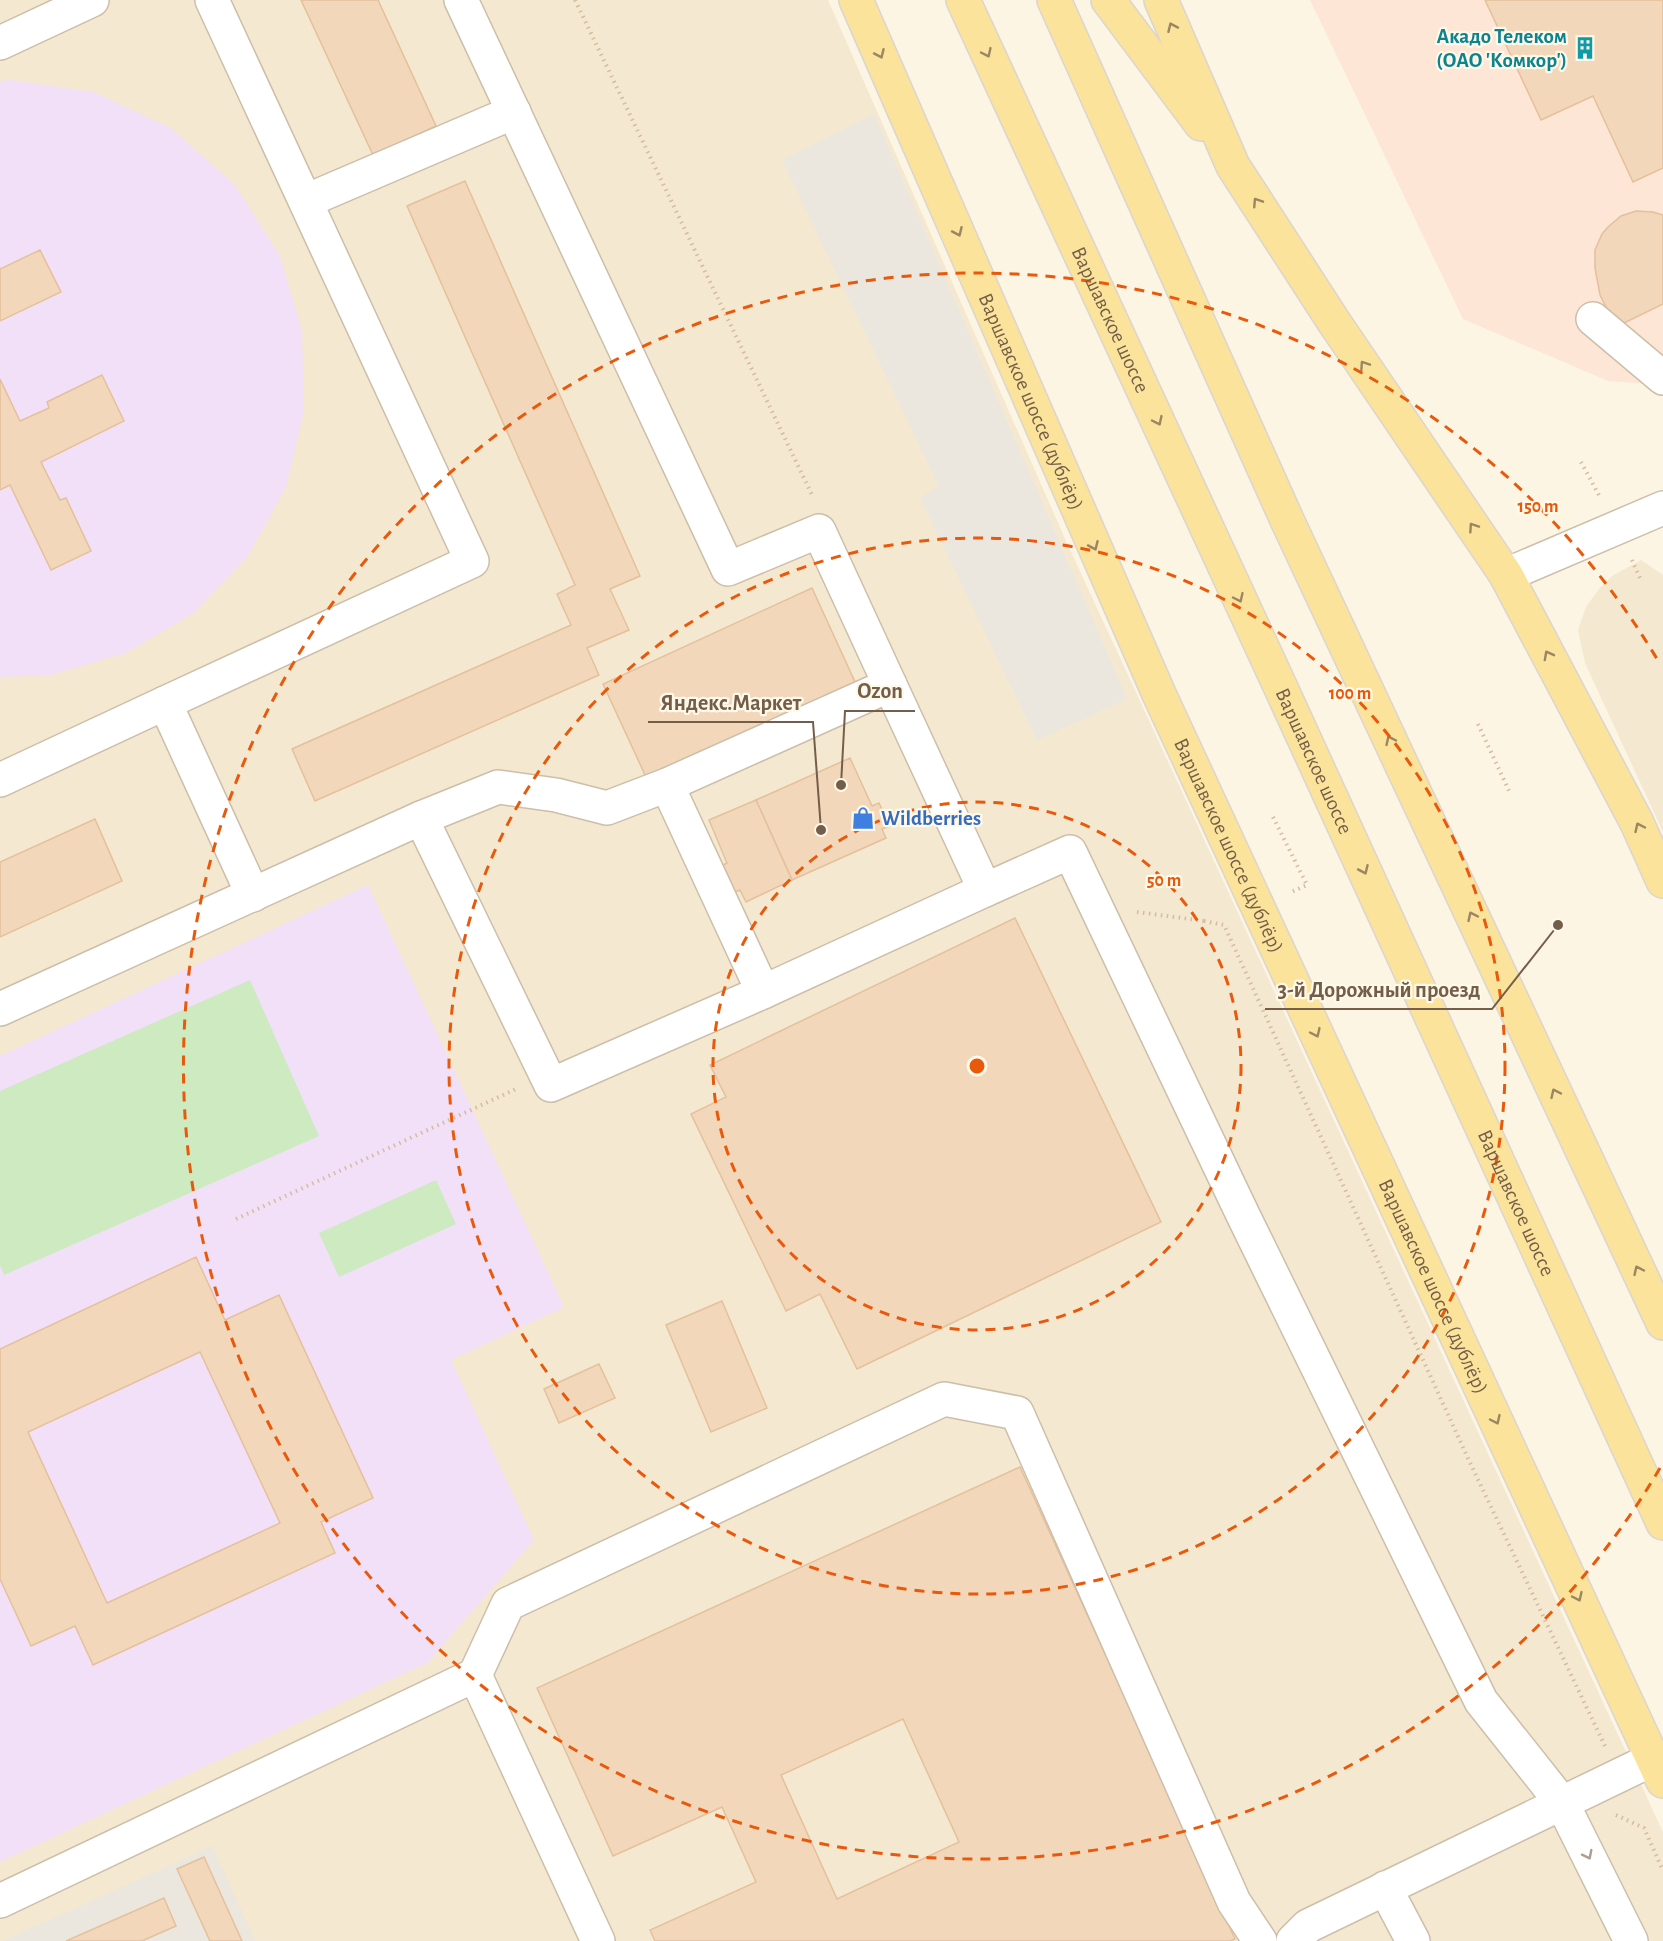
<svg xmlns="http://www.w3.org/2000/svg" width="1663" height="1941" font-family="'Alegreya Sans',sans-serif">
<rect width="100%" height="100%" fill="#fcf5e3"/>
<g fill="#f4e8d1">
<polygon points="0,0 828,0 1066,541 1663,1832 1663,1941 0,1941"/>
<polygon points="1641,560 1663,575 1663,832 1585,663 1578,630 1586,607 1599,589 1612,576"/>
</g>
<polygon fill="#fde6d6" points="1310,0 1663,0 1663,385 1608,381 1463,319"/>
<g fill="#ebe6de">
<polygon points="874,114 1127,699 1037,740 920,498 939,486 782,160"/>
<polygon points="212,1846 255,1941 3,1941"/>
</g>
<g fill="#f2e0f8">
<polygon points="10,80 94,92 171,128 235,185 280,256 302,331 304,410 286,487 248,556 194,613 126,653 51,675 0,677 0,81"/>
<polygon points="368,885 564,1307 451,1360 534,1540 427,1663 0,1862 0,1056"/>
</g>
<g fill="#cdeac1">
<polygon points="250,980 319,1136 4,1275 0,1265 0,1091"/>
<polygon points="436,1180 456,1224 339,1277 319,1233"/>
</g>
<g fill="#f2d7ba" stroke="#e4c09b" stroke-width="1.5" fill-rule="evenodd">
<polygon points="301,0 378,0 436,126 373,155"/>
<polygon points="1485,0 1663,0 1663,168 1633,182 1593,96 1541,120"/>
<polygon points="465,181 640,576 610,589 629,630 587,648 599,675 315,801 292,749 571,625 557,594 575,585 407,206"/>
<polygon points="1636,211 1653,212 1663,215 1663,304 1616,327 1600,295 1595,268 1595,250 1602,234 1608,227 1621,216"/>
<polygon points="40,250 61,292 0,321 0,269"/>
<polygon points="102,375 124,421 41,462 60,500 66,498 91,551 51,570 10,485 0,490 0,379 20,421 49,408 47,402"/>
<polygon points="812,588 855,682 646,777 603,684"/>
<polygon points="850,758 872,806 879,803 890,826 882,829 886,838 792,880 756,800"/>
<polygon points="756,800 792,880 746,902 740,890 726,896 714,869 727,863 709,820"/>
<polygon points="95,819 122,881 0,937 0,862"/>
<polygon points="1015,918 1161,1222 857,1369 820,1294 786,1311 691,1114 726,1097 710,1065"/>
<path d="M 196,1257 L 225,1320 L 279,1295 L 373,1498 L 321,1522 L 335,1553 L 93,1665 L 75,1626 L 31,1646 L 0,1579 L 0,1349 ZM 200,1352 L 280,1523 L 107,1603 L 28,1432 Z"/>
<polygon points="722,1301 767,1408 711,1432 666,1325"/>
<polygon points="599,1364 615,1398 559,1423 544,1389"/>
<path d="M 1020,1467 L 1235,1939 L 1230,1941 L 655,1941 L 650,1930 L 756,1882 L 722,1807 L 613,1856 L 537,1688 ZM 903,1719 L 959,1842 L 837,1899 L 781,1775 Z"/>
<polygon points="204,1857 242,1941 210,1941 177,1869"/>
<polygon points="164,1898 176,1926 142,1941 66,1941"/>
</g>
<g fill="none" stroke-linecap="round" stroke-linejoin="round">
<g stroke="#cdbea9" stroke-width="36">
<g id="minor">
<polyline points="212,0 472,561 165,703 253,895"/>
<polyline points="461,0 728,569 819,531 890,685"/>
<polyline points="0,43 92,0"/>
<polyline points="306,201 514,112"/>
<polyline points="1593,319 1663,378"/>
<polyline points="1506,575 1663,508"/>
<polyline points="0,780 165,703"/>
<polyline points="667,785 763,992"/>
<polyline points="421,818 551,1085 763,992 985,890"/>
<polyline points="0,1009 421,818 498,787 556,795 607,808 667,785 890,685 985,890 1070,852 1243,1215 1481,1701 1562,1803 1631,1941"/>
<polyline points="475,1675 508,1604 944,1399 1017,1413 1234,1902 1260,1941"/>
<polyline points="1385,1888 1413,1941"/>
<polyline points="0,1901 475,1675 598,1941"/>
<polyline points="1293,1941 1308,1926 1653,1759"/>
</g>
</g>
<g stroke="#dbd5d0" stroke-width="36">
<g id="major">
<path id="s1" d="M 856,0 L 1159,694 L 1663,1781"/>
<path id="s2" d="M 963,0 L 1280,686 L 1663,1523"/>
<polyline points="1054,0 1287,520 1663,1323"/>
<polyline points="1108,0 1201,124"/>
<polyline points="1161,0 1233,166 1334,322 1506,575 1637,823 1663,881"/>
</g>
</g>
<g stroke="#d6bb9e" stroke-width="4" stroke-dasharray="1.5 4.5" stroke-linecap="butt">
<polyline points="575,0 813,497"/>
<polyline points="1581,462 1600,497"/>
<polyline points="1632,560 1640,578"/>
<polyline points="1478,724 1510,793"/>
<polyline points="1273,817 1307,885 1289,893"/>
<polyline points="1137,912 1204,921"/>
<polyline points="1204,921 1224,925 1472,1467 1605,1746"/>
<polyline points="236,1219 516,1089"/>
<polyline points="1616,1815 1644,1828 1663,1871"/>
</g>
<use href="#minor" stroke="#fff" stroke-width="33"/>
<use href="#major" stroke="#fbe39b" stroke-width="33"/>
</g>
<defs><path id="oneway-chevron" d="M-2-3.5L2.5 0L-2 3.5" fill="none" stroke-width="1.6" stroke-linecap="round" stroke-linejoin="round" transform="scale(1.5)"/></defs>
<g stroke="#9c8662">
<use href="#oneway-chevron" transform="translate(1172 27) rotate(-114)"/>
<use href="#oneway-chevron" transform="translate(987 53) rotate(65)"/>
<use href="#oneway-chevron" transform="translate(880 54) rotate(66)"/>
<use href="#oneway-chevron" transform="translate(1257 202) rotate(-123)"/>
<use href="#oneway-chevron" transform="translate(958 232) rotate(66)"/>
<use href="#oneway-chevron" transform="translate(1364 365) rotate(-124)"/>
<use href="#oneway-chevron" transform="translate(1158 421) rotate(65)"/>
<use href="#oneway-chevron" transform="translate(1473 527) rotate(-124)"/>
<use href="#oneway-chevron" transform="translate(1094 546) rotate(66)"/>
<use href="#oneway-chevron" transform="translate(1239 598) rotate(65)"/>
<use href="#oneway-chevron" transform="translate(1548 655) rotate(-118)"/>
<use href="#oneway-chevron" transform="translate(1390 740) rotate(-115)"/>
<use href="#oneway-chevron" transform="translate(1639 827) rotate(-115)"/>
<use href="#oneway-chevron" transform="translate(1364 870) rotate(66)"/>
<use href="#oneway-chevron" transform="translate(1472 916) rotate(-115)"/>
<use href="#oneway-chevron" transform="translate(1316 1033) rotate(65)"/>
<use href="#oneway-chevron" transform="translate(1555 1093) rotate(-115)"/>
<use href="#oneway-chevron" transform="translate(1638 1270) rotate(-115)"/>
<use href="#oneway-chevron" transform="translate(1496 1420) rotate(65)"/>
<use href="#oneway-chevron" transform="translate(1578 1597) rotate(65)"/>
</g>
<use stroke="#ac9e92" href="#oneway-chevron" transform="translate(1588 1855) rotate(63)"/>
<g fill="none" stroke="#e8590c" stroke-width="3" stroke-dasharray="10 8">
<circle cx="977" cy="1066" r="264"/>
<circle cx="977" cy="1066" r="528"/>
<path d="M1660 1468A793 793 0 1 1 1660 664"/>
</g>
<defs>
<g id="building-bare" transform="scale(1.8)"><path d="M-4-6H4V6H1V3H-1V6H-4ZM-2.5-4.3h1.7v1.8h-1.7ZM.8-4.3h1.7v1.8H.8ZM-2.5-1h1.7V.8h-1.7ZM.8-1h1.7V.8H.8Z" fill="#0f9aa8" stroke="#fff9e9" stroke-width="2.5" paint-order="stroke"/></g>
<g id="shop-bare" transform="scale(1.8)"><path d="M-5-2.5h2.3a2.7 3.5 0 0 1 5.4 0H5L5.5 6h-11ZM-1.5-2.5h3a1.5 2.3 0 0 0-3 0Z" fill="#3f7fe0" stroke="#fff9e9" stroke-width="2.5" paint-order="stroke"/></g>
</defs>
<g fill-rule="evenodd">
<use href="#building-bare" x="1585" y="48"/>
<use href="#shop-bare" x="863" y="818"/>
</g>
<g text-anchor="middle" dominant-baseline="central" stroke-width="4.5" stroke-linejoin="round" paint-order="stroke">
<g font-size="21" font-weight="bold" fill="#0d838f" stroke="#fff9e9" text-anchor="end">
<text x="1567" y="36">Акадо Телеком<tspan x="1567" dy="24">(ОАО 'Комкор')</tspan></text>
</g>
<g font-size="21" fill="#745e49" stroke="#fff9e9">
<text stroke="none"><textPath href="#s2" startOffset="352">Варшавское шоссе</textPath></text>
<text stroke="none"><textPath href="#s1" startOffset="438">Варшавское шоссе (дублёр)</textPath></text>
<text stroke="none"><textPath href="#s2" startOffset="838">Варшавское шоссе</textPath></text>
<text stroke="none"><textPath href="#s1" startOffset="924">Варшавское шоссе (дублёр)</textPath></text>
<text stroke="none"><textPath href="#s2" startOffset="1324">Варшавское шоссе</textPath></text>
<text stroke="none"><textPath href="#s1" startOffset="1410">Варшавское шоссе (дублёр)</textPath></text>
</g>
<g font-size="21" font-weight="bold" fill="#366cbe" stroke="#fff9e9" text-anchor="start">
<text x="881" y="818">Wildberries</text>
</g>
</g>
<circle cx="977" cy="1066" r="9" fill="#e8590c" stroke="#fff9e9" stroke-width="3"/>
<g font-size="18" text-anchor="middle" font-weight="bold" fill="#e8590c" stroke="#fff9e9" stroke-width="4.5" stroke-linejoin="round" paint-order="stroke">
<text x="1538" y="512">150 m</text>
<text x="1350" y="699">100 m</text>
<text x="1164" y="886">50 m</text>
</g>
<path fill="none" stroke="#745e49" stroke-width="2" d="M841 785L845 711H915M821 830L813 722H648M1558 925L1492 1009H1265"/>
<g fill="#745e49" stroke="#fff9e9" stroke-width="2">
<circle cx="841" cy="785" r="6"/>
<circle cx="821" cy="830" r="6"/>
<circle cx="1558" cy="925" r="6"/>
</g>
<g font-size="22" text-anchor="middle" font-weight="bold" fill="#745e49" stroke="#fff9e9" stroke-width="4.5" stroke-linejoin="round" paint-order="stroke">
<text x="880" y="698">Ozon</text>
<text x="731" y="710">Яндекс.Маркет</text>
<text x="1379" y="997">3-й Дорожный проезд</text>
</g>
</svg>
